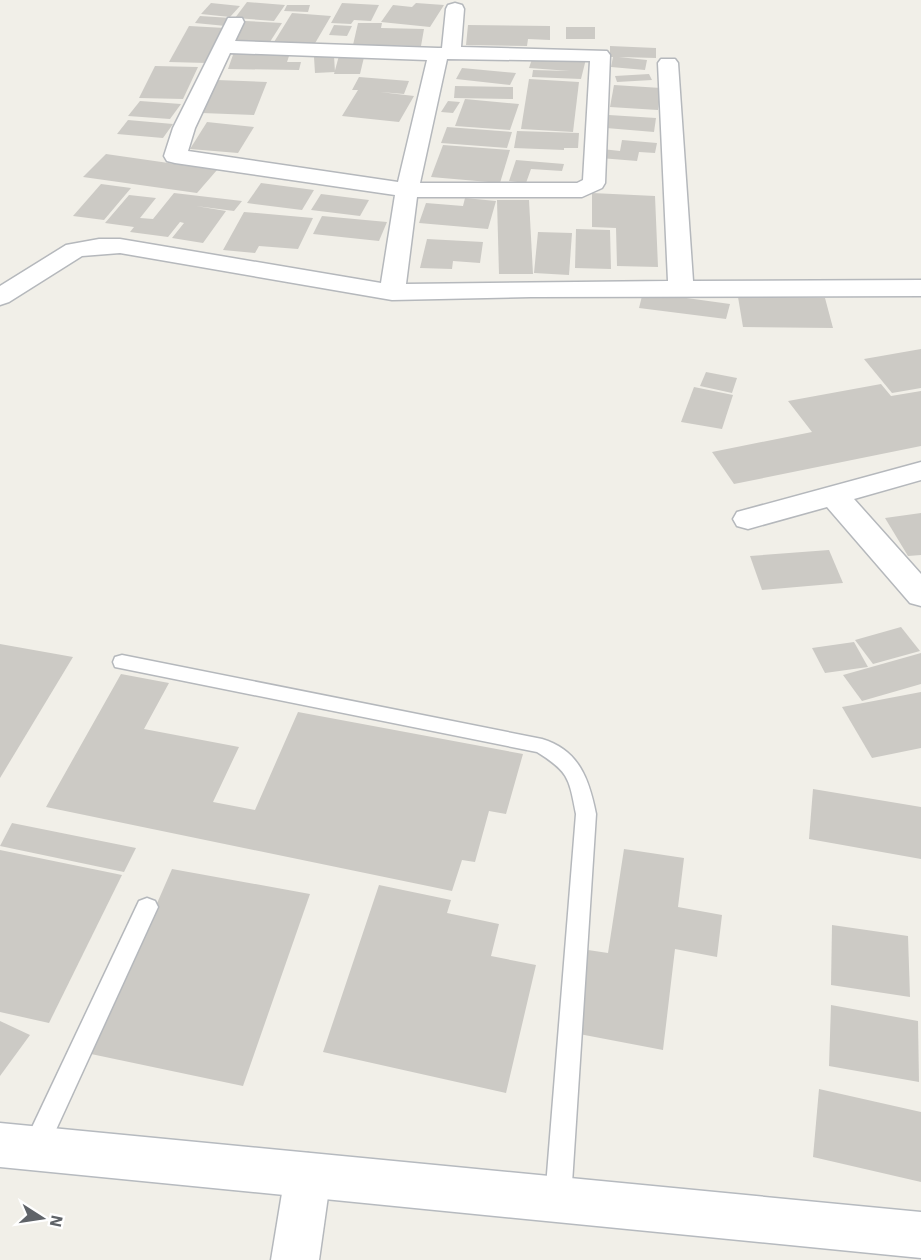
<svg xmlns="http://www.w3.org/2000/svg" width="921" height="1260" font-family="'IBM Plex Sans',sans-serif">
<rect width="100%" height="100%" fill="#f1efe8"/>
<g fill="#cccac5">
<polygon points="247,2 285,5 274,21 235,18"/>
<polygon points="211,3 240,6 230,17 201,14"/>
<polygon points="342,3 379,5 371,21 354,20 351,24 331,23"/>
<polygon points="416,3 444,5 430,27 381,22 393,5 412,7"/>
<polygon points="287,5 310,5 308,12 284,11"/>
<polygon points="292,13 331,16 314,45 274,42"/>
<polygon points="200,16 231,18 226,26 195,23"/>
<polygon points="245,21 282,23 268,45 230,42"/>
<polygon points="358,23 382,23 381,28 424,29 421,46 353,45"/>
<polygon points="334,25 352,26 347,36 329,35"/>
<polygon points="468,25 550,26 550,40 528,39 527,46 466,45"/>
<polygon points="189,26 225,28 207,63 169,62"/>
<rect x="566" y="27" width="29" height="12"/>
<polygon points="610,46 656,48 656,58 619,57 647,60 645,70 611,67 613,57 610,57"/>
<polygon points="234,52 290,53 287,62 301,62 299,70 228,69"/>
<polygon points="340,52 365,53 360,74 334,74"/>
<polygon points="334,56 335,72 315,73 314,57"/>
<polygon points="533,56 586,59 581,79 532,77 533,70 570,71 529,68"/>
<polygon points="155,66 198,67 183,99 139,98"/>
<polygon points="462,68 516,73 510,85 456,79"/>
<polygon points="649,74 652,80 617,82 615,76"/>
<polygon points="359,77 409,81 404,94 380,92 414,96 399,122 342,116 358,90 352,90"/>
<polygon points="529,79 579,82 573,132 521,129"/>
<polygon points="217,80 267,82 254,115 202,113"/>
<polygon points="614,85 661,88 658,110 610,107"/>
<polygon points="455,86 513,87 513,99 454,98"/>
<polygon points="465,99 519,104 510,130 455,126"/>
<polygon points="140,101 181,104 170,119 128,116"/>
<polygon points="448,101 460,102 453,113 441,112"/>
<polygon points="609,115 656,118 654,132 606,128"/>
<polygon points="128,120 173,124 163,138 117,134"/>
<polygon points="207,122 254,127 238,153 190,149"/>
<polygon points="447,127 512,132 507,148 441,143"/>
<polygon points="517,131 579,133 578,148 564,148 564,150 514,148"/>
<polygon points="622,140 657,143 655,153 639,152 637,161 600,158 602,149 620,151"/>
<polygon points="443,145 510,150 500,183 431,177"/>
<polygon points="106,154 217,170 197,193 83,177"/>
<polygon points="516,160 564,164 562,171 531,169 526,183 509,181"/>
<polygon points="261,183 314,190 302,210 247,203"/>
<polygon points="101,184 131,188 104,220 73,216"/>
<polygon points="174,193 242,201 234,211 196,206 226,211 203,243 172,238 184,223 180,222 168,237 130,232 134,227 105,223 129,195 156,198 140,218 153,219"/>
<polygon points="592,193 655,196 658,267 617,266 616,228 592,227"/>
<polygon points="321,194 369,200 360,216 311,210"/>
<polygon points="465,198 496,201 488,229 419,223 426,203 463,206"/>
<polygon points="497,200 529,200 533,274 499,274"/>
<polygon points="244,212 313,218 298,249 259,246 255,253 223,250"/>
<polygon points="322,216 387,222 379,241 313,234"/>
<polygon points="576,229 610,230 611,269 575,268"/>
<polygon points="538,232 572,233 569,275 534,273"/>
<polygon points="427,239 483,242 480,263 453,261 452,269 420,268"/>
<polygon points="643,292 730,304 726,319 639,308"/>
<polygon points="738,297 825,298 833,328 743,327"/>
<polygon points="921,349 921,388 892,393 864,359"/>
<polygon points="706,372 737,378 732,393 700,386"/>
<polygon points="881,384 891,396 921,391 921,446 734,484 712,452 812,432 788,401"/>
<polygon points="694,387 733,395 722,429 681,422"/>
<polygon points="921,513 921,555 908,556 885,518"/>
<polygon points="829,550 843,583 762,590 750,556"/>
<polygon points="901,627 920,651 873,664 855,640"/>
<polygon points="854,642 868,667 825,673 812,648"/>
<polygon points="0,644 73,657 0,778"/>
<polygon points="921,653 921,684 862,701 843,675"/>
<polygon points="121,674 169,683 144,729 239,747 213,802 255,810 298,712 523,754 506,814 489,811 475,862 462,860 452,891 46,807"/>
<polygon points="921,692 921,748 872,758 842,707"/>
<polygon points="813,789 921,807 921,859 809,839"/>
<polygon points="12,823 136,848 124,872 0,846"/>
<polygon points="624,849 684,858 678,907 722,915 717,957 675,949 663,1050 574,1033 588,950 608,953"/>
<polygon points="0,850 122,875 49,1023 0,1012"/>
<polygon points="172,869 310,894 243,1086 91,1054"/>
<polygon points="379,885 451,900 447,913 499,924 491,956 536,965 506,1093 323,1052"/>
<polygon points="832,925 908,936 910,997 831,985"/>
<polygon points="831,1005 918,1021 919,1082 829,1066"/>
<polygon points="0,1021 30,1035 0,1076"/>
<polygon points="819,1089 921,1112 921,1182 813,1157"/>
</g>
<g fill="none" stroke-linecap="round" stroke-linejoin="round">
<g stroke="#b5b8bc" stroke-width="3">
<g id="lane">
<path d="M 122,655 L 542,739 C 579,750 589,779 596,814 L 571,1199 L 567,1208 L 558,1211 L 549,1208 L 545,1199 L 576,814 C 569,778 569,772 537,752 L 115,667 L 113,662 L 115,657 Z"/>
<polygon points="147,898 155,901 158,907 44,1156 35,1160 26,1156 23,1148 26,1140 139,901"/>
</g>
</g>
<g stroke="#b5b8bc" stroke-width="3">
<g id="street">
<path d="M 455,3 L 462,5 L 464,9 L 461,47 L 607,51 L 610,55 L 605,183 L 602,188 L 582,197 L 417,197 L 406,284 L 668,281 L 658,63 L 661,59 L 675,59 L 678,63 L 693,281 L 921,280 L 921,296 L 531,297 L 392,300 L 120,253 L 82,256 L 9,302 L 0,305 L 0,286 L 66,245 L 99,239 L 120,239 L 381,283 L 395,195 L 175,163 L 167,161 L 164,156 L 173,128 L 228,18 L 242,18 L 244,22 L 235,41 L 438,48 L 442,48 L 446,9 L 448,5 ZM 230,53 L 427,60 L 398,182 L 188,151 L 195,128 ZM 447,59 L 590,61 L 583,180 L 577,183 L 420,183 Z"/>
<polygon points="921,462 921,480 854,499 921,574 921,606 910,603 827,507 748,529 737,526 733,519 737,512"/>
<polygon points="308,1153 324,1159 331,1175 319,1260 271,1260 285,1175 292,1159"/>
</g>
</g>
<g stroke="#b6babf" stroke-width="3">
<polygon id="secondary" points="0,1123 921,1212 921,1258 0,1167"/>
</g>
<use href="#lane" fill="#fff" fill-rule="evenodd"/>
<use href="#street" fill="#fff" fill-rule="evenodd"/>
<use href="#secondary" fill="#fff" fill-rule="evenodd"/>
</g>
<g transform="translate(42 1218) rotate(102)" stroke="#ffffff" stroke-width="4.5" paint-order="stroke">
<path d="M0-4.5L10 22L0 15L-10 22Z" fill="#5f6368"/>
<text y="-9" font-size="16" font-weight="bold" text-anchor="middle" fill="#5f6368">N</text>
</g>
</svg>
